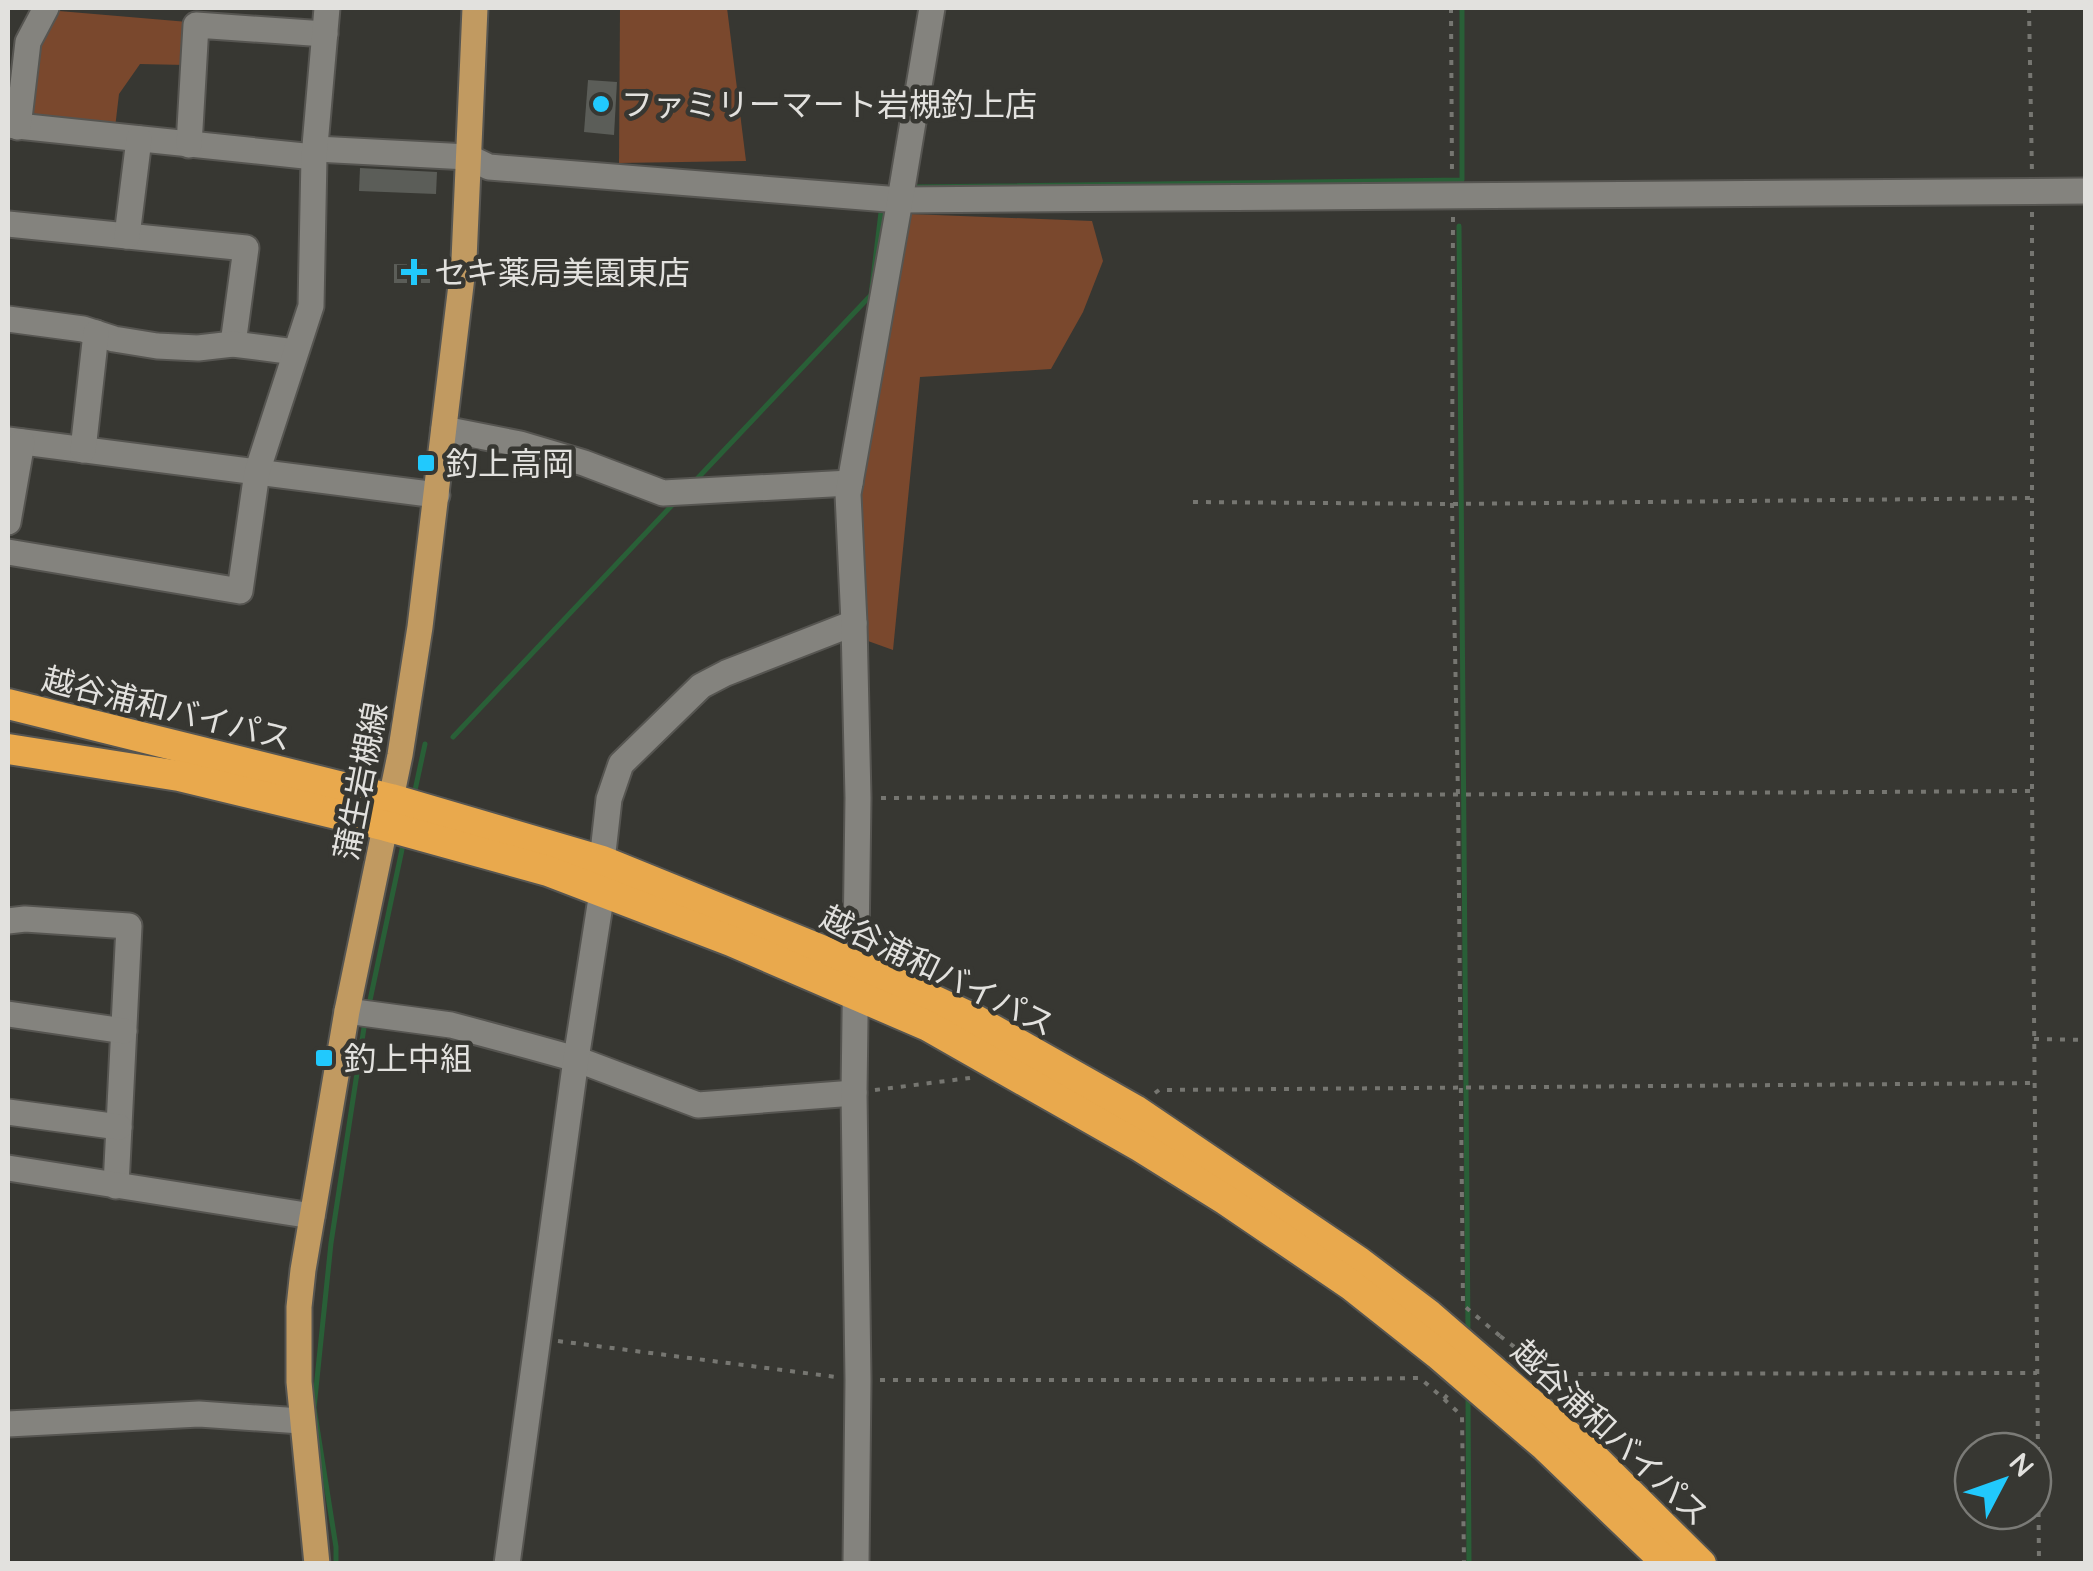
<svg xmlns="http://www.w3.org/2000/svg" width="2093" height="1571" font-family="Quicksand,'Noto Sans JP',sans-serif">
<rect width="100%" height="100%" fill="#373732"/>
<g fill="#7a482d">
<polygon points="620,8 727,8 746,161 619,163"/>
<polygon points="59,11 188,22 185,65 140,64 119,94 115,128 32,115 39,49"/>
<polygon points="910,214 1092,221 1103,261 1083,312 1051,369 920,377 893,650 868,641 861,492"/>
</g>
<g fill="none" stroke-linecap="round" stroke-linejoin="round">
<g stroke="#295f37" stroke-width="5">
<polyline points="913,187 1462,180 1462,8"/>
<polyline points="1459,226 1468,1333"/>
<polyline points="694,482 871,295 882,204"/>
<polyline points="453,737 676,501"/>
<polyline points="414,795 425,744"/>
<polyline points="369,1005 404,840"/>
<polyline points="1468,1394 1469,1564"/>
<polyline points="336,1564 336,1547 314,1408 331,1243 365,1021"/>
</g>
</g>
<g fill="#5b5d58">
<polygon points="588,80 617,82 614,135 584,132"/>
<polygon points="360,168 437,172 436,194 359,191"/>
<polygon points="394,264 430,265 430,283 394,283"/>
</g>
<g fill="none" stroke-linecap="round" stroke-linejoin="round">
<g stroke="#565551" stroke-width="29">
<g id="minor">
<polyline points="8,125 314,157"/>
<polyline points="18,127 28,42 46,8"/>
<polyline points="189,145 196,25 325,34"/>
<polyline points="316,149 468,157 489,167 900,200 2086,191"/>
<polyline points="8,224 246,248 233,344"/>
<polyline points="127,236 139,139"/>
<polyline points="8,319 83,329 114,339 157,346 198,348 233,344 295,352"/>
<polyline points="444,429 520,444 584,463 663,493 850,483"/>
<polyline points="8,440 437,495"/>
<polyline points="83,450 96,333"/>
<polyline points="8,522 22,442"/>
<polyline points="8,552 240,591 257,472 311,306 314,157 327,8"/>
<polyline points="602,861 609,799 621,764 701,686 726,673 854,623"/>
<polyline points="8,921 25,919 129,926 116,1186"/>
<polyline points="347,1011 451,1025 529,1046 576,1059 698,1105 854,1093"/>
<polyline points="8,1014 124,1031"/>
<polyline points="8,1112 119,1127"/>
<polyline points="8,1168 312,1216"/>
<polyline points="8,1424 199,1414 301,1421"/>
<polyline points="507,1564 576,1059 602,892"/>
<polyline points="856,1564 858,1380 854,1093 858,798 854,623 848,494 900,200 932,8"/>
</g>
</g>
<g stroke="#565551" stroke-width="29">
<polyline id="major" points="317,1564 299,1382 299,1307 303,1270 347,1011 400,755 420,627 464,260 475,8"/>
</g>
<g stroke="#565551" stroke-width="34">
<g id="highway">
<polyline points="8,704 391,799 602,861 858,965 972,1018 1135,1110 1359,1262 1429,1315 1594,1458 1701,1564"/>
<polyline points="8,749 179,776 386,826 548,871 731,941 928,1026 1141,1147 1226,1200 1351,1285 1438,1354 1545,1446 1668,1564"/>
</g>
</g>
<g stroke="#767671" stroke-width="4" stroke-dasharray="5 8" stroke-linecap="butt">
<polyline points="1451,8 1452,173"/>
<polyline points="2029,8 2032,173"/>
<polyline points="2032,212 2032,791 2039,1564"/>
<polyline points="1453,217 1452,504 1458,795 1463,1305 1500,1336"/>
<polyline points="1193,502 1452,504 2032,498"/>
<polyline points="881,798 2032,791"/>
<polyline points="2034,1039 2086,1040"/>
<polyline points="875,1090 970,1078"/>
<polyline points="1155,1093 1159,1090 2034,1083"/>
<polyline points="1500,1336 1550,1374 2037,1373"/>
<polyline points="558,1341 836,1377"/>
<polyline points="880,1380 1282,1380 1420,1378 1444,1399 1449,1393"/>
<polyline points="1444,1399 1462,1416 1464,1564"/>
</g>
<use href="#minor" stroke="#84837e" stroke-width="25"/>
<use href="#major" stroke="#c19a61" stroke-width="25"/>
<use href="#highway" stroke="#e9a94d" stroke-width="30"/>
</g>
<g fill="#21c9fd" stroke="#373732" stroke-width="4">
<circle cx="601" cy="104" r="10"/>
<path d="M409 257h10v10h10v10h-10v10h-10v-10h-10v-10h10z"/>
<rect x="416" y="453" width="20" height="20" rx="5"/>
<rect x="314" y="1048" width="20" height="20" rx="5"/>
</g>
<g text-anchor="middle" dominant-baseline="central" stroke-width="9" stroke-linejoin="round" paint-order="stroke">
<g font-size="32" fill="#e2e1de" stroke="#373732" text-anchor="start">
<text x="621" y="104">ファミリーマート岩槻釣上店</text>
<text x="434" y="272">セキ薬局美園東店</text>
<text x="446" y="463">釣上高岡</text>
<text x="344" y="1058">釣上中組</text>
</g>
<g font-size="32" fill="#e2e1de" stroke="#373732">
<text transform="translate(167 708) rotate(14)">越谷浦和バイパス</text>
<text transform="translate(360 781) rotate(-79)">蒲生岩槻線</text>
<text transform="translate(938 970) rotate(26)">越谷浦和バイパス</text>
<text transform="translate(1611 1432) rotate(43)">越谷浦和バイパス</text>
</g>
</g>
<rect width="2093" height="1571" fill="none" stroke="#e2e1de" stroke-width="20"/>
<g transform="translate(2003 1481) rotate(49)"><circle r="48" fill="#373732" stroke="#7b7b77" stroke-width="2.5"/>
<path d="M0-8L18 38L0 25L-18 38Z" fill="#21c9fd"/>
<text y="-15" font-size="28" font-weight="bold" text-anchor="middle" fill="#e2e1de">N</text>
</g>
</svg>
